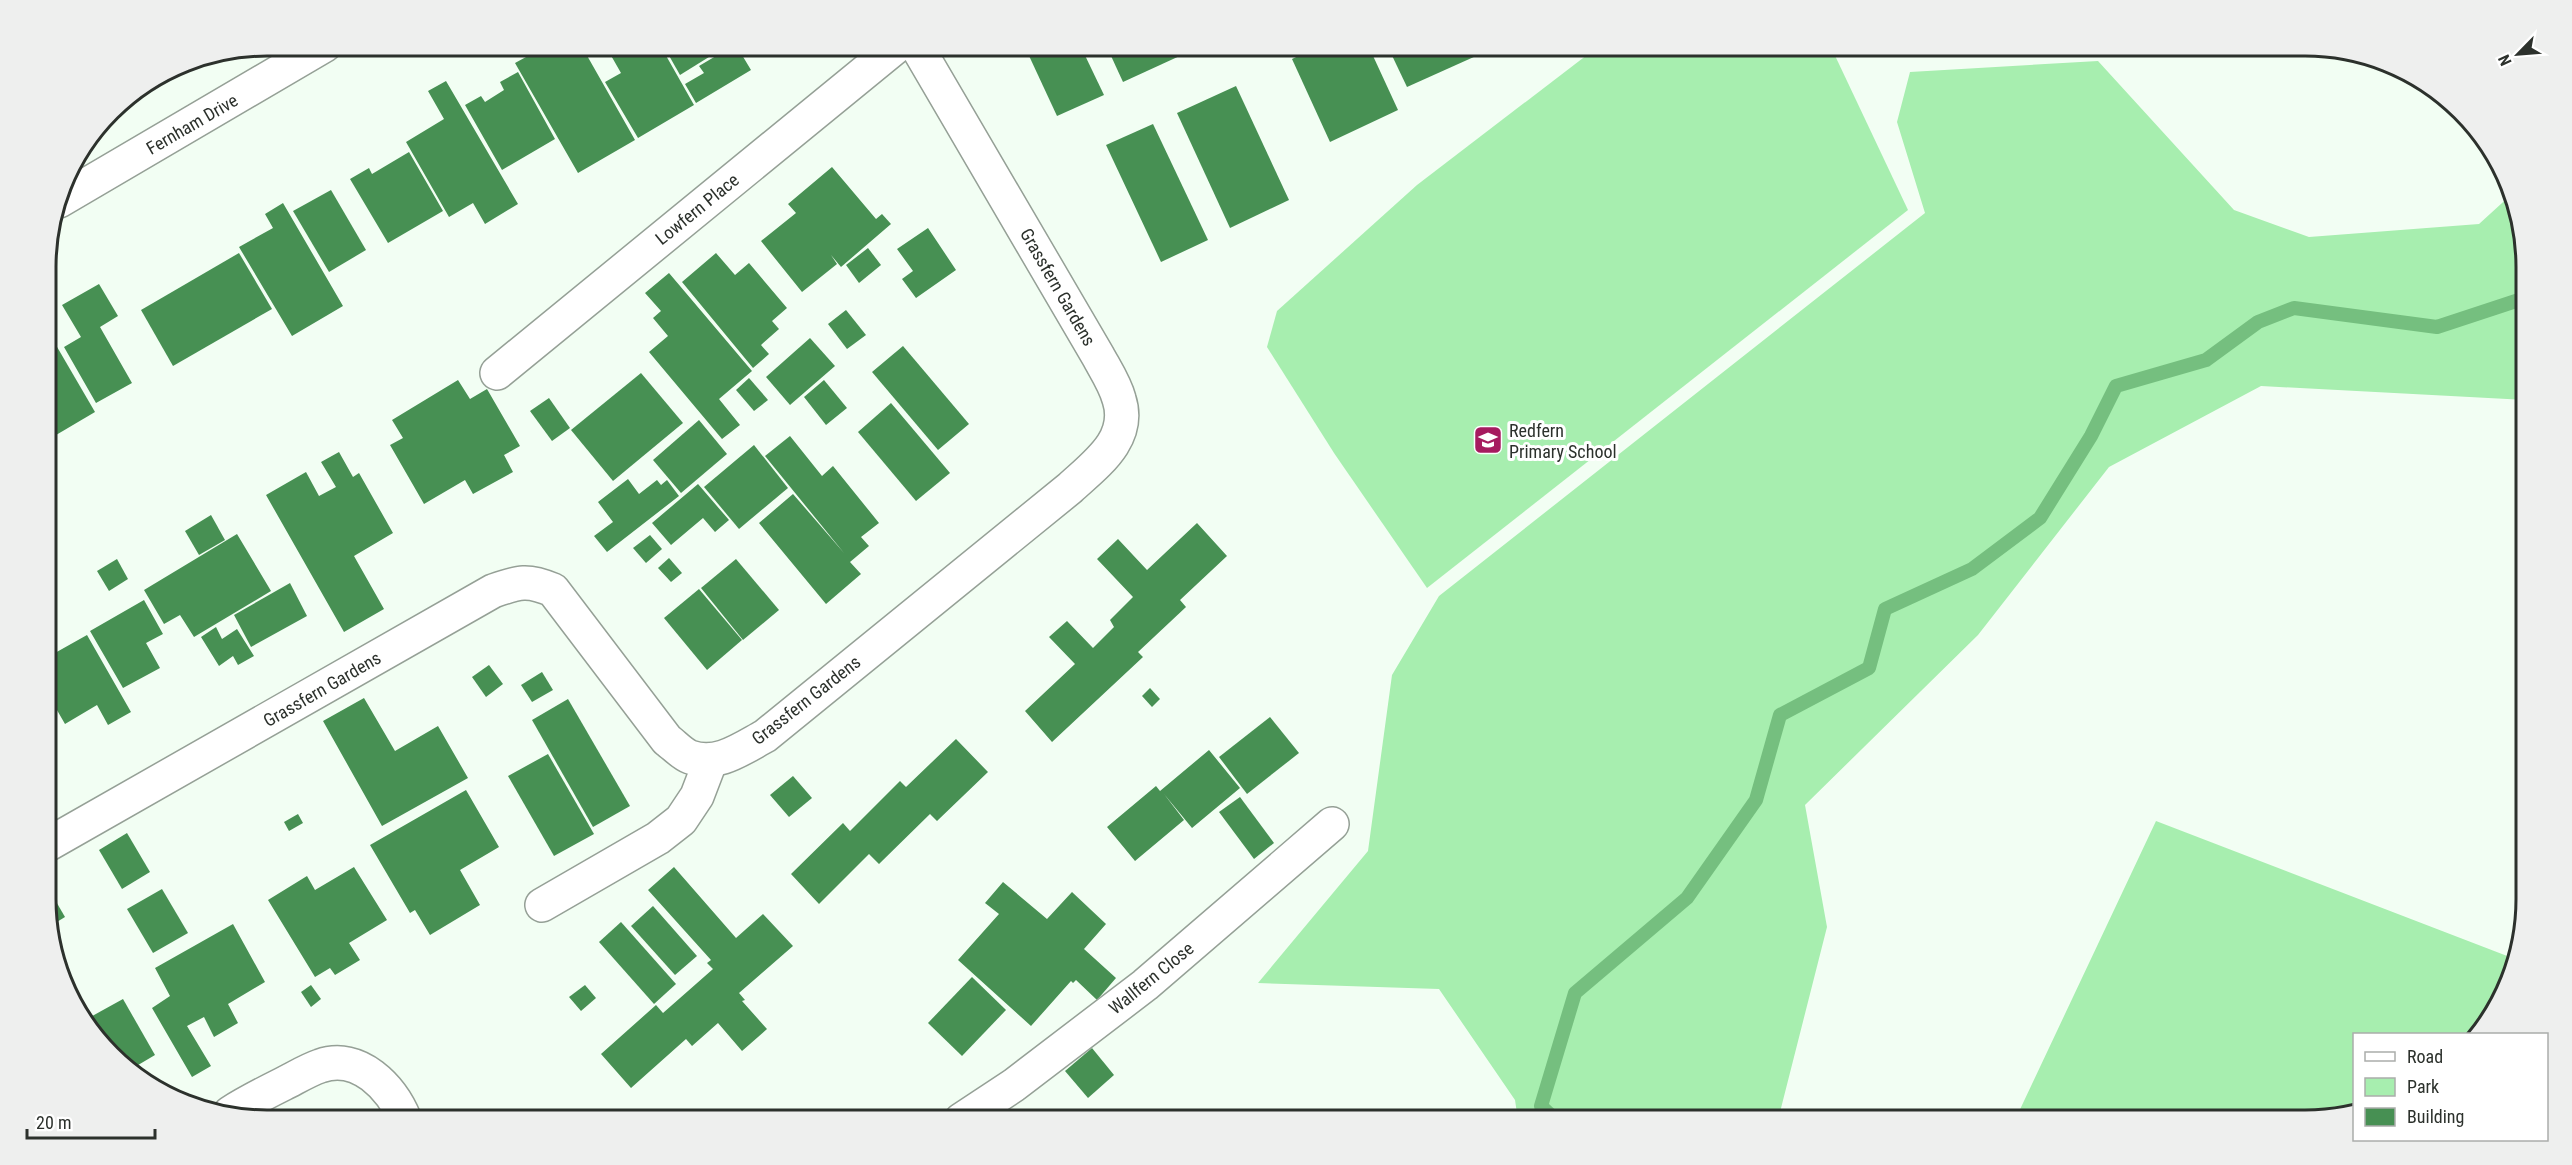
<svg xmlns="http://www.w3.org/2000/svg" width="2572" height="1165" font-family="'Roboto Condensed',sans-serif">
<rect width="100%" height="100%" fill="#f2fef3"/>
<g fill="#a7eeaf">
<polygon points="1600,45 1830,45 1908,210 1427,588 1334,453 1267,347 1277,311 1417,185"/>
<polygon points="2098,61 2234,210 2309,237 2479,224 2513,193 2525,238 2526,400 2261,386 2109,467 1978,635 1805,805 1827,927 1778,1120 1518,1120 1515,1100 1439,989 1258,983 1368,851 1392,675 1439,596 1925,213 1897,122 1910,72"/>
<polygon points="2156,821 2515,959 2510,984 2478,1034 2354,1034 2354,1113 2320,1120 2015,1120"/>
</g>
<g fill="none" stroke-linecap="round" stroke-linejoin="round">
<polyline stroke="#75bf7f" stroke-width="14" points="1556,1120 1541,1106 1575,993 1687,898 1756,800 1780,715 1869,668 1885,609 1972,569 2040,518 2091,436 2116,386 2206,360 2258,322 2294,308 2437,327 2525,298"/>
</g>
<g fill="#479053">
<polygon points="548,45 556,45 562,55 581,45 635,140 578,173 515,63"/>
<polygon points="605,45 660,45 694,105 638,138 605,82 621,73"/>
<polygon points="663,45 713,45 717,52 680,75"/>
<polygon points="716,45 736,45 751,70 696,103 685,84 704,73 699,66 721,53"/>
<polygon points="1024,45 1080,45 1104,95 1057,116"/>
<polygon points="1106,45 1180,45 1184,54 1123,82"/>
<polygon points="1321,45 1368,45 1398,110 1330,142 1292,59"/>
<polygon points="1387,45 1471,45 1476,56 1407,87"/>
<polygon points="518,72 555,139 502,170 465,105 481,96 485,102 504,90 500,82"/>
<polygon points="446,81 518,204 485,224 473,203 449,217 406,142 444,119 428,91"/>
<polygon points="1236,86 1289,200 1230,228 1177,113"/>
<polygon points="1153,124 1208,240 1161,262 1106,145"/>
<polygon points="409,152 443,211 388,243 350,179 369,168 372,174"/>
<polygon points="832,167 876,219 882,214 891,224 841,267 831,255 837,264 802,292 761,241 796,213 788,204"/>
<polygon points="331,190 366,250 329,272 293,211"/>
<polygon points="283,203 343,306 292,336 239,247 273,228 265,214"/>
<polygon points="928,228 956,270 916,298 902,279 913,271 897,249"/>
<polygon points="868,248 881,265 859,283 846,265"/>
<polygon points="239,253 272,309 173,366 141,310"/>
<polygon points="716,253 735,275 749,263 787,308 772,321 779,329 761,345 769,354 753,368 682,282"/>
<polygon points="669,273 752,371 719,399 740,425 722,439 649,352 668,336 653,318 661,311 645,293"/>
<polygon points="99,284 118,316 100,327 132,383 96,403 64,347 81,337 62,305"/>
<polygon points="846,310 866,335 847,349 828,324"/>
<polygon points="810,338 835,366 790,405 766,377"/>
<polygon points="53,340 95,412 51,438 46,428 46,345"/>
<polygon points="903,346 969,424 938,450 872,372"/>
<polygon points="641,373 683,423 613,481 571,430"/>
<polygon points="749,378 768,400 754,411 736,390"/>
<polygon points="458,380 470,399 487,389 520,446 504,455 513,472 473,494 465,480 424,504 390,445 403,438 392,420"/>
<polygon points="824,380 847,408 826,425 804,397"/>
<polygon points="549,398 570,428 552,441 530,411"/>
<polygon points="891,403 950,473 916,501 858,432"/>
<polygon points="699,420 727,454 681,493 653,460"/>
<polygon points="790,436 822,476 833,466 879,523 861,537 869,546 850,562 861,574 826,604 759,523 793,494 844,553 765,456"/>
<polygon points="754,445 788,488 739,529 704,487"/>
<polygon points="339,452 353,477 359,473 393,533 354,556 384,609 344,632 266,495 306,472 319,496 336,487 321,462"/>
<polygon points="46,460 54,474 46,478"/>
<polygon points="628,479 639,494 657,480 661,485 667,480 679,496 607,552 594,536 613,522 598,502"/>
<polygon points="698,484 729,520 715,532 703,518 671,545 652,523"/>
<polygon points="211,515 225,540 199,555 185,531"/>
<polygon points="1197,523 1227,556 1180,600 1186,607 1138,652 1143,657 1052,742 1025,711 1075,664 1049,637 1067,621 1093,648 1114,627 1110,620 1133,597 1097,559 1118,539 1147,570"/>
<polygon points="237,534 271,591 194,637 180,615 164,624 144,590"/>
<polygon points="650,535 662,549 646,563 633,548"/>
<polygon points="669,558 682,573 671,582 658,568"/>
<polygon points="117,559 128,579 109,591 97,571"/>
<polygon points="736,559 779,610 743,640 701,588"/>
<polygon points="290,583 307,616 251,647 234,615"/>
<polygon points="699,589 742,640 707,670 664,618"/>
<polygon points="144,600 163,634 146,643 160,668 123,688 90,631"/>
<polygon points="216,627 222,639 237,629 254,656 238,665 233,656 219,666 201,637"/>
<polygon points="87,635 131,712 108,725 97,705 65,724 46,691 46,658"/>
<polygon points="489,665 503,684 486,697 472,677"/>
<polygon points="542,672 553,690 532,702 521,685"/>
<polygon points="1150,688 1160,699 1152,707 1142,696"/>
<polygon points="364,698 395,751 438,726 468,778 382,826 323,721"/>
<polygon points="568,699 630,806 593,827 532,720"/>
<polygon points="46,703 53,715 46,719"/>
<polygon points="1270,717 1299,753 1247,794 1219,757"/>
<polygon points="956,739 988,772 937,821 930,814 879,864 869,854 819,904 791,874 843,823 850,831 900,781 906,787"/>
<polygon points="1209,750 1240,788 1192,828 1164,794 1184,820 1135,861 1107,827 1156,786 1160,791"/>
<polygon points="548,754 594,834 554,856 508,776"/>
<polygon points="793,776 812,798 789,817 770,795"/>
<polygon points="466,790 499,847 460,870 480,905 430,935 415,910 410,913 370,845"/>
<polygon points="1240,797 1274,843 1254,859 1219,812"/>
<polygon points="298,814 303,823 289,831 284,822"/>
<polygon points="127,833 150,872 122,889 99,850"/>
<polygon points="354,867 387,920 349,943 360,960 335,975 330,968 315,977 268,900 307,876 315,890"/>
<polygon points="674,867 736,938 763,914 793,946 739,993 745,1000 742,1001 767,1029 742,1051 718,1023 692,1046 686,1039 631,1088 601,1054 656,1005 663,1013 713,969 707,963 711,960 648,890"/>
<polygon points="1003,882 1047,919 1072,892 1106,924 1084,949 1116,978 1097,1000 1076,980 1073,983 1071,981 1031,1026 958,960 999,914 985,903"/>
<polygon points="47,886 65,917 47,928"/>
<polygon points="162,889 188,933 153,953 127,909"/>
<polygon points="653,906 697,956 675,975 631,926"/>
<polygon points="621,922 676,984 654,1004 599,942"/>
<polygon points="233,924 265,982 228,1004 238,1023 214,1037 204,1017 187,1026 211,1066 192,1077 152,1008 170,996 155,968"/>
<polygon points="972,977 1006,1010 962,1056 928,1023"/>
<polygon points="311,985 321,999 311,1007 301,992"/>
<polygon points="585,985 596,998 581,1011 569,997"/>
<polygon points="123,999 155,1055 128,1071 91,1033 85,1020"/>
<polygon points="1092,1048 1114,1075 1088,1098 1065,1071"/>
</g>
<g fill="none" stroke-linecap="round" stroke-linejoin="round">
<g stroke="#95a096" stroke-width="36">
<g id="minor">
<polyline points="497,373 898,45"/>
<path d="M 47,845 L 493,591 C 519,582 527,579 553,590 L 667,740 C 674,745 682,754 690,757 C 717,767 741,749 765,736 L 1070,488 C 1096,464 1132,439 1119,399 C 1115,384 1105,369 1098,356 L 916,45"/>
<polyline points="542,905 658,838 681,820 697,796 710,762"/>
<path d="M 230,1113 C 247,1102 265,1093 283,1084 C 295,1078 308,1070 320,1066 C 359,1052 392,1088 405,1120"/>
<polyline points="961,1120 1014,1085 1145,985 1332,824"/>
</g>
</g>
<g stroke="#95a096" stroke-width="36">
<polyline id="tertiary" points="59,201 325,45"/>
</g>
<use href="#minor" stroke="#fff" stroke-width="33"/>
<use href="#tertiary" stroke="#fff" stroke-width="33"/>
</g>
<defs>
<g id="school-square" transform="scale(1.5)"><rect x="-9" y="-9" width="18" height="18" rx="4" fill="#a61b5f" stroke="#fff"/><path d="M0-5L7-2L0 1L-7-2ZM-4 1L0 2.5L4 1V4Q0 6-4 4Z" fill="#fff"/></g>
</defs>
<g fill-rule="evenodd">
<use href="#school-square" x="1488" y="440"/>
</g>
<g text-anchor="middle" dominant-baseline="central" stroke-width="6" stroke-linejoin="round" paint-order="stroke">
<g font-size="18" fill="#2c312c" stroke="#fff">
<text transform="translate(192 124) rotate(-30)">Fernham Drive</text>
<text transform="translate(697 209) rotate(-39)">Lowfern Place</text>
<text transform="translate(1058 287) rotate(60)">Grassfern Gardens</text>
<text transform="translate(322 689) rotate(-30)">Grassfern Gardens</text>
<text transform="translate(806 700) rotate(-38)">Grassfern Gardens</text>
<text transform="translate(1151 978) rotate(-39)">Wallfern Close</text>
</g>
<g font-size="18" fill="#2c312c" stroke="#fff" text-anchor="start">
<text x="1509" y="430">Redfern<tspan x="1509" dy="21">Primary School</tspan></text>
</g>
</g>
<path d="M0 0H2572V1165H0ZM267 56H2305A211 211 0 0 1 2516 267V899A211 211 0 0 1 2305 1110H267A211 211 0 0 1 56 899V267A211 211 0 0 1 267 56Z" fill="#eeefee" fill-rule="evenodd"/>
<path fill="none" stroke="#2c312c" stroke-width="3" d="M267 56H2305A211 211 0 0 1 2516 267V899A211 211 0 0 1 2305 1110H267A211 211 0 0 1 56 899V267A211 211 0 0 1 267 56Z"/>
<rect x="2353" y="1033" width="195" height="108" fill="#ffffff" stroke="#abadab" stroke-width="1.5"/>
<rect x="2365" y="1052" width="30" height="9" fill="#ffffff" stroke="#abadab" stroke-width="1.5"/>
<text x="2407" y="1063" font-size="18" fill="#2c312c">Road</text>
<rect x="2365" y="1078" width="30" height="18" fill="#a7eeaf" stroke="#abadab" stroke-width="1.5"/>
<text x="2407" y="1093" font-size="18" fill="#2c312c">Park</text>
<rect x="2365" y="1108" width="30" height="18" fill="#479053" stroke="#abadab" stroke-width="1.5"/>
<text x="2407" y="1123" font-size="18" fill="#2c312c">Building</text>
<g transform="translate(2518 54) rotate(245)" stroke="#ffffff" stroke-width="4.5" paint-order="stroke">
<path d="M0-4.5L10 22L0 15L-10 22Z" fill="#2c312c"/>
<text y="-9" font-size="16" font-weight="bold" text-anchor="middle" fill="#2c312c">N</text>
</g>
<path d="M27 1129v9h128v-9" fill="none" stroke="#2c312c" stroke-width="3"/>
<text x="36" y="1129" font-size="18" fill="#2c312c" stroke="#ffffff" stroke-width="4.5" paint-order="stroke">20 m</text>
</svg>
